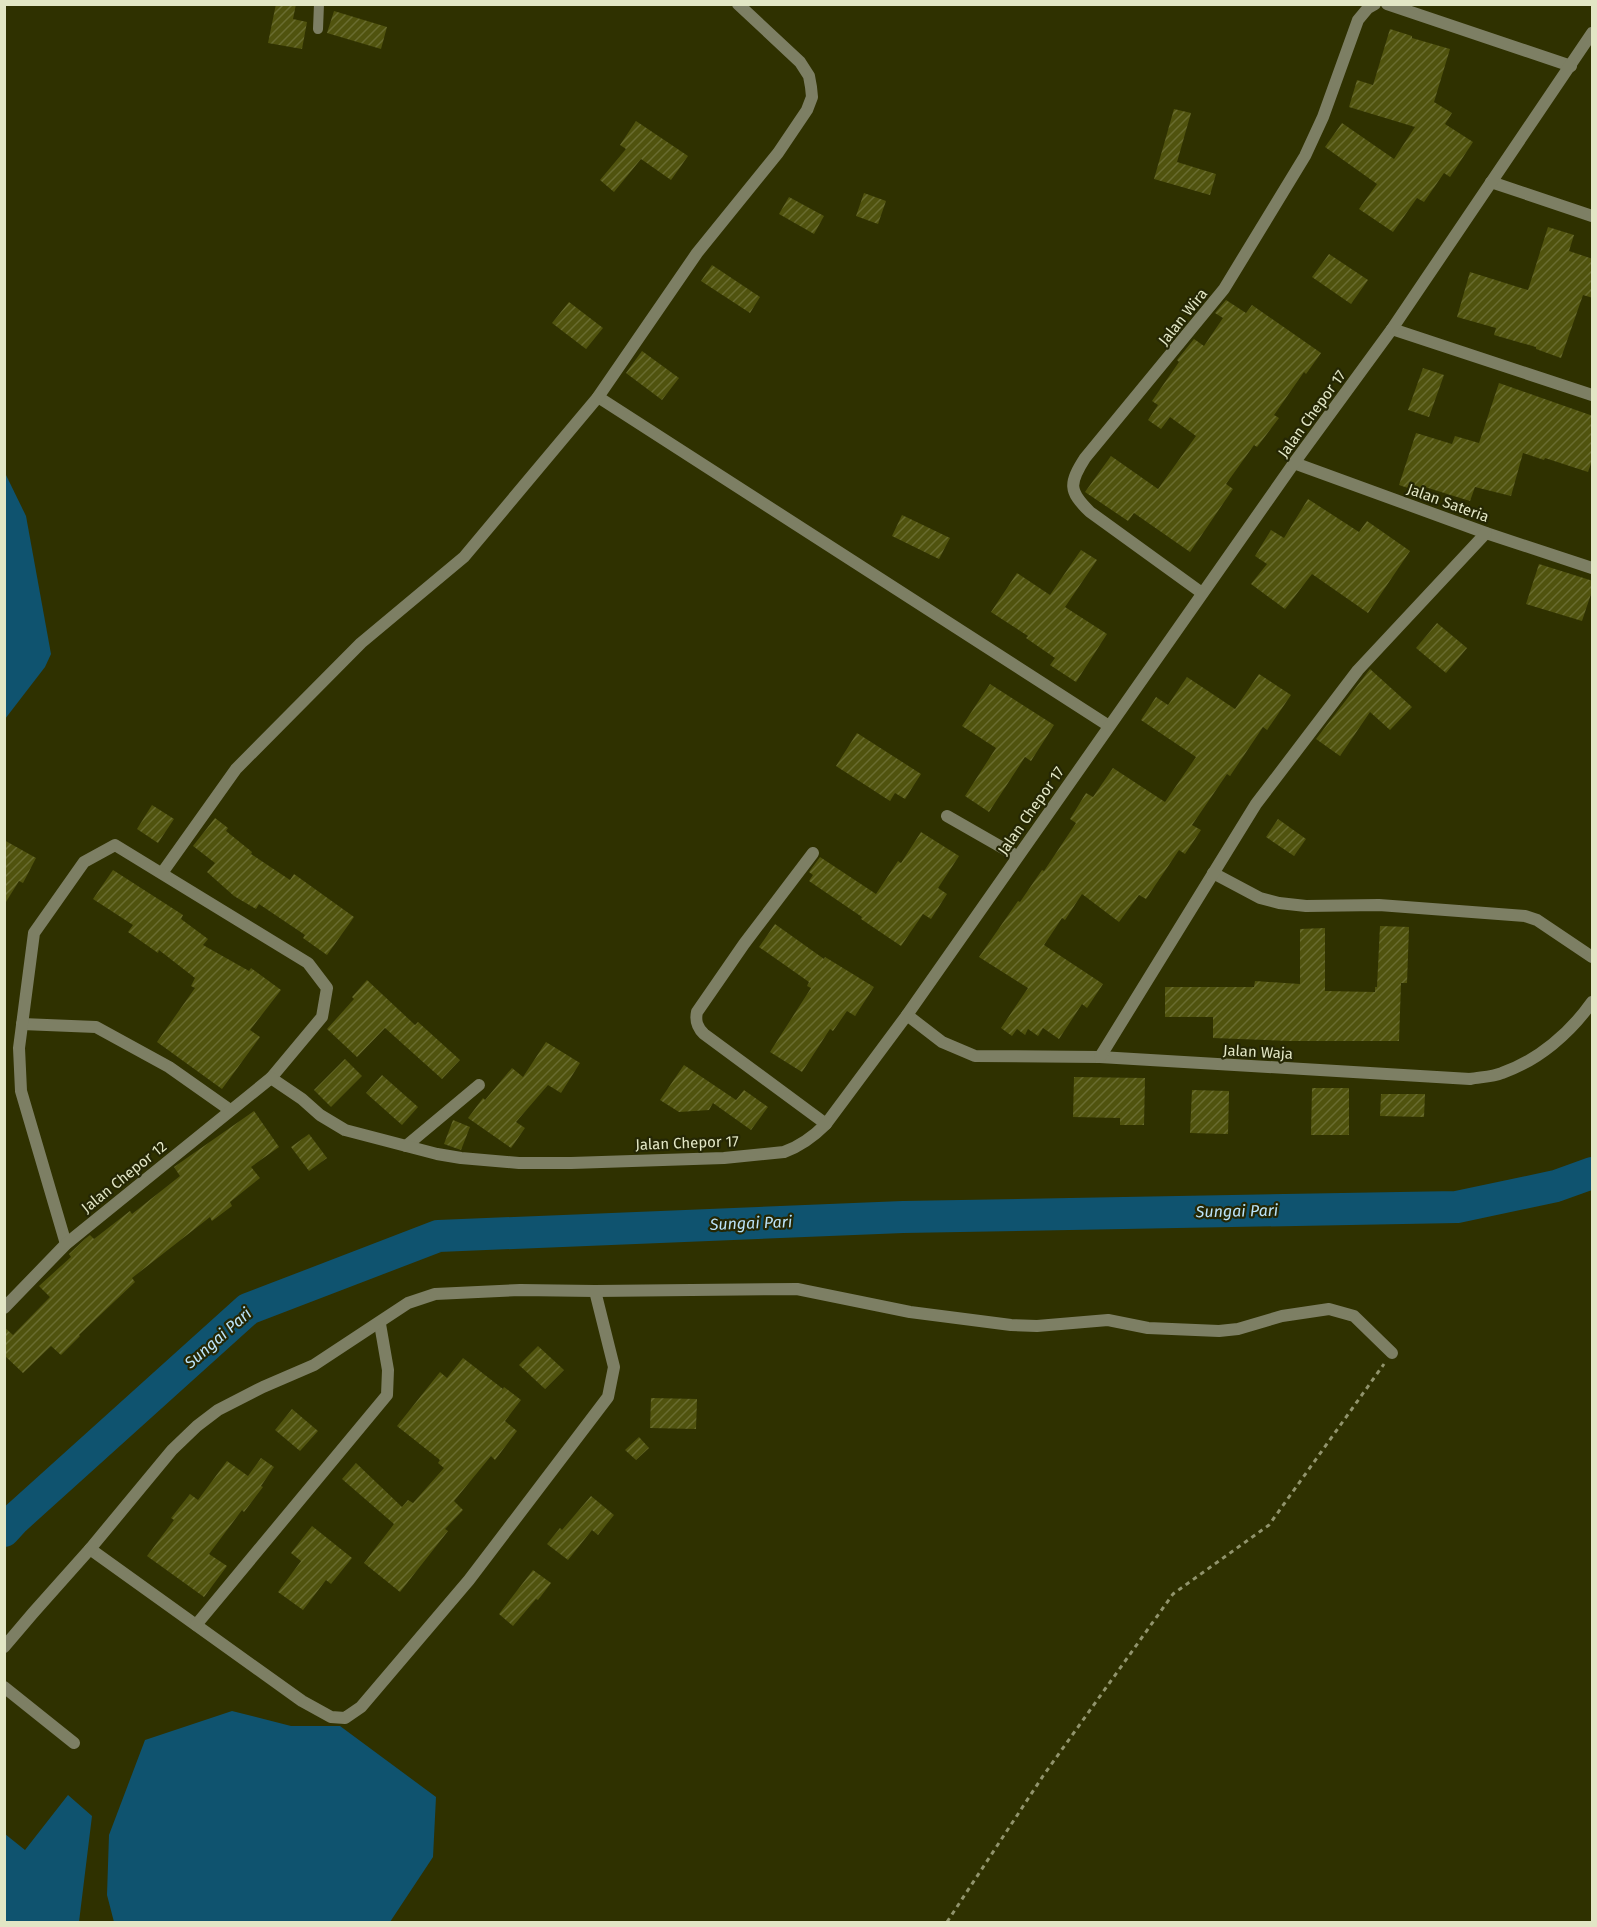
<svg xmlns="http://www.w3.org/2000/svg" width="1597" height="1927" font-family="'Fira Sans',sans-serif">
<defs>
<pattern id="building-hatch" width="6" height="6" patternUnits="userSpaceOnUse" patternTransform="scale(1.5)"><rect width="6" height="6" fill="#50530e"/><path d="M-1 1l2-2M0 6l6-6M5 7l2-2" fill="none" stroke="#696c30"/></pattern>
</defs>
<rect width="100%" height="100%" fill="#2f3100"/>
<g fill="#0f536f">
<polygon points="5,473 26,516 51,654 45,667 5,719"/>
<polygon points="232,1711 291,1726 340,1726 436,1797 433,1857 390,1922 114,1922 107,1895 109,1835 145,1740"/>
<polygon points="68,1795 92,1816 79,1922 5,1922 5,1834 25,1850"/>
</g>
<g fill="none" stroke-linecap="round" stroke-linejoin="round">
<polyline stroke="#0f536f" stroke-width="32" points="4,1531 15,1519 248,1309 438,1236 903,1217 1457,1207 1556,1186 1592,1173"/>
</g>
<g fill="url(#building-hatch)">
<polygon points="276,4 296,4 293,19 307,22 302,49 268,43"/>
<polygon points="334,11 387,27 381,49 327,33"/>
<polygon points="1390,29 1412,36 1412,38 1450,49 1434,102 1452,113 1445,124 1473,142 1450,177 1444,173 1424,202 1417,198 1393,232 1359,209 1377,184 1325,147 1342,123 1394,159 1415,127 1349,107 1357,80 1373,85"/>
<polygon points="1174,109 1191,113 1177,162 1216,174 1210,195 1154,179"/>
<polygon points="636,121 688,156 671,180 641,159 614,192 600,180 626,149 620,145"/>
<polygon points="864,193 886,201 878,224 856,216"/>
<polygon points="789,197 824,216 814,234 779,214"/>
<polygon points="1548,227 1574,235 1569,251 1593,259 1593,298 1583,295 1561,358 1536,349 1536,347 1494,335 1496,328 1457,317 1470,272 1528,290"/>
<polygon points="1329,254 1368,280 1351,304 1312,277"/>
<polygon points="712,265 760,297 750,313 701,281"/>
<polygon points="1226,300 1246,313 1252,305 1321,353 1306,374 1304,372 1274,415 1279,418 1257,447 1254,445 1226,484 1233,489 1190,552 1134,513 1128,521 1085,492 1111,456 1158,489 1196,436 1170,417 1161,429 1148,420 1158,405 1152,401 1179,362 1177,360 1194,339 1204,346 1223,318 1215,313"/>
<polygon points="569,302 603,328 586,349 552,323"/>
<polygon points="642,351 679,378 662,400 626,373"/>
<polygon points="1423,368 1444,375 1429,417 1408,410"/>
<polygon points="1499,383 1593,416 1593,458 1588,472 1545,458 1544,460 1523,453 1511,496 1475,487 1470,501 1425,487 1423,493 1399,485 1416,433 1452,444 1455,436 1479,443"/>
<polygon points="1308,499 1359,532 1367,521 1410,551 1368,613 1312,574 1285,609 1251,584 1267,564 1255,556 1271,530 1284,538"/>
<polygon points="902,515 950,538 939,559 892,536"/>
<polygon points="1081,550 1097,560 1065,607 1107,634 1076,682 1050,665 1055,658 1026,638 1028,636 991,612 1017,573 1050,595"/>
<polygon points="1539,564 1593,581 1593,588 1582,621 1526,604"/>
<polygon points="1437,623 1467,648 1446,673 1416,648"/>
<polygon points="1370,669 1412,707 1390,730 1370,712 1340,756 1316,739"/>
<polygon points="1259,674 1291,695 1267,730 1263,727 1230,776 1227,774 1192,825 1201,830 1185,854 1179,850 1146,899 1139,895 1119,922 1082,894 1065,920 1062,918 1044,945 1103,984 1087,1008 1082,1004 1059,1039 1043,1028 1038,1036 1028,1029 1025,1035 1017,1029 1012,1036 1001,1028 1028,988 979,957 1018,901 1020,902 1042,870 1044,871 1076,823 1070,819 1086,793 1093,797 1113,768 1165,802 1196,757 1141,720 1156,697 1168,705 1187,677 1235,709"/>
<polygon points="990,684 1054,725 1031,761 1025,757 989,812 965,796 996,748 962,726"/>
<polygon points="857,733 921,774 905,799 895,793 890,801 836,766"/>
<polygon points="152,805 174,819 158,843 137,829"/>
<polygon points="215,818 228,828 226,831 252,852 251,854 290,880 294,874 354,917 327,955 303,938 305,935 259,904 256,909 234,896 207,872 215,863 193,846"/>
<polygon points="1278,819 1306,839 1294,856 1266,837"/>
<polygon points="921,832 959,856 938,888 947,894 931,919 923,914 901,946 861,919 862,917 809,881 813,875 809,872 820,857 876,894 898,861 901,863"/>
<polygon points="4,840 36,858 23,883 19,881 4,905"/>
<polygon points="113,870 183,915 181,919 208,939 203,945 249,971 251,968 281,990 250,1030 260,1037 222,1089 157,1042 195,988 191,986 195,978 159,950 158,953 128,932 133,925 93,899"/>
<polygon points="775,924 824,959 825,957 874,987 855,1016 847,1011 833,1031 830,1029 802,1072 770,1052 811,988 807,986 809,982 759,947"/>
<polygon points="1380,926 1409,927 1407,983 1401,983 1399,1041 1289,1041 1213,1038 1213,1017 1165,1017 1165,987 1254,987 1255,981 1300,984 1300,929 1325,928 1325,991 1375,992 1375,987 1377,987"/>
<polygon points="367,980 415,1025 418,1022 460,1060 442,1079 385,1028 357,1057 327,1029 354,999 352,997"/>
<polygon points="546,1042 580,1063 561,1093 548,1085 516,1122 525,1128 511,1148 468,1118 483,1098 485,1100 512,1068 523,1077"/>
<polygon points="345,1059 362,1076 331,1107 314,1090"/>
<polygon points="684,1065 736,1100 744,1090 768,1107 751,1130 713,1103 709,1110 679,1112 660,1100"/>
<polygon points="382,1075 418,1107 402,1125 366,1093"/>
<polygon points="1074,1077 1145,1078 1144,1125 1120,1125 1120,1118 1073,1117"/>
<polygon points="1312,1088 1349,1088 1349,1135 1311,1135"/>
<polygon points="1192,1090 1229,1091 1228,1134 1190,1133"/>
<polygon points="1381,1094 1425,1094 1424,1117 1380,1116"/>
<polygon points="254,1111 279,1147 251,1167 260,1178 230,1202 232,1206 212,1221 210,1217 132,1278 135,1282 79,1335 80,1336 61,1355 51,1346 23,1373 4,1355 4,1327 13,1335 50,1297 39,1286 71,1257 69,1254 85,1239 90,1235 94,1239 130,1211 132,1214 180,1176 174,1167"/>
<polygon points="453,1120 470,1127 461,1150 444,1144"/>
<polygon points="309,1134 327,1158 309,1171 291,1147"/>
<polygon points="538,1346 564,1370 545,1389 519,1365"/>
<polygon points="463,1358 503,1389 504,1387 521,1400 505,1421 517,1431 495,1460 491,1456 454,1501 463,1510 445,1529 448,1531 400,1592 364,1563 394,1524 342,1479 356,1463 402,1507 408,1500 413,1503 444,1468 438,1463 440,1460 397,1426 440,1372 447,1378"/>
<polygon points="651,1398 697,1399 696,1429 650,1428"/>
<polygon points="292,1409 318,1431 300,1451 275,1430"/>
<polygon points="639,1437 649,1448 636,1460 625,1450"/>
<polygon points="261,1458 274,1467 261,1486 263,1487 244,1512 242,1510 209,1554 227,1566 204,1597 147,1556 174,1520 171,1518 190,1494 198,1500 227,1461 248,1476"/>
<polygon points="591,1496 614,1515 598,1535 592,1530 568,1560 547,1544 560,1528 562,1530"/>
<polygon points="312,1526 352,1558 331,1584 326,1580 303,1610 278,1592 301,1561 291,1553"/>
<polygon points="533,1570 551,1583 538,1600 536,1599 513,1626 499,1614"/>
</g>
<g fill="none" stroke-linecap="round" stroke-linejoin="round">
<polyline stroke="#91946c" stroke-width="3" stroke-dasharray="4.5 4.5" stroke-linecap="butt" points="947,1922 1043,1776 1173,1594 1269,1525 1384,1364"/>
<polyline stroke="#7d7f64" stroke-width="10" points="318,29 319,4"/>
<g stroke="#7d7f64" stroke-width="12">
<polyline points="1387,4 1571,66"/>
<polyline points="1491,182 1592,216"/>
<polyline points="1392,329 1592,395"/>
<polyline points="598,397 1109,726"/>
<polyline points="1294,463 1486,533 1592,568"/>
<path d="M 1202,593 L 1090,512 C 1068,491 1069,483 1085,458 L 1224,289 L 1305,156 L 1323,117 L 1358,20 L 1368,8 L 1375,4"/>
<polyline points="947,816 1017,856"/>
<path d="M 813,853 L 744,944 L 697,1012 C 695,1021 697,1027 704,1034 L 826,1124"/>
<polyline points="162,873 236,769 361,643 464,557 598,397 697,253 778,153 807,110 812,97 811,87 809,76 800,62 738,4"/>
<polyline points="1213,873 1260,898 1279,903 1306,906 1379,905 1525,916 1537,920 1592,957"/>
<path d="M 907,1015 L 942,1042 L 975,1056 L 1100,1057 L 1470,1079 C 1480,1077 1492,1077 1502,1073 C 1539,1060 1570,1033 1592,1002"/>
<polyline points="22,1024 96,1027 169,1067 230,1110"/>
<polyline points="1100,1057 1256,804 1358,670 1486,533"/>
<polyline points="406,1146 479,1085"/>
<polyline points="66,1244 21,1091 19,1048 34,933 84,862 115,845 308,963 327,988 322,1017 271,1078"/>
<polyline points="90,1549 302,1701 331,1717 345,1718 361,1707 469,1580 608,1397 614,1367 595,1291"/>
<polyline points="196,1625 387,1395 388,1370 380,1324"/>
<polyline points="4,1647 33,1613 90,1549 172,1450 197,1426 218,1410 263,1387 314,1365 408,1303 435,1294 520,1290 595,1291 797,1289 910,1312 1011,1325 1037,1326 1108,1320 1148,1328 1219,1331 1238,1329 1282,1316 1329,1309 1354,1316 1392,1353"/>
<polyline points="4,1687 74,1743"/>
</g>
<path stroke="#7d7f64" stroke-width="12" d="M 4,1308 L 66,1244 L 271,1078 L 302,1099 L 320,1115 L 345,1130 L 437,1154 L 461,1158 L 519,1163 L 571,1163 L 724,1158 L 784,1152 C 801,1146 813,1137 826,1124 L 907,1015 L 1294,463 L 1392,329 L 1592,33"/>
</g>
<g text-anchor="middle" dominant-baseline="central" stroke-width="4.5" stroke-linejoin="round" paint-order="stroke">
<g font-size="15" fill="#e2e6c5" stroke="#252704">
<text transform="translate(1183 317) rotate(-51)">Jalan Wira</text>
<text transform="translate(1312 414) rotate(-54)">Jalan Chepor 17</text>
<text transform="translate(1448 503) rotate(20)">Jalan Sateria</text>
<text transform="translate(1031 811) rotate(-55)">Jalan Chepor 17</text>
<text transform="translate(1258 1052) rotate(3)">Jalan Waja</text>
<text transform="translate(687 1143) rotate(-2)">Jalan Chepor 17</text>
<text transform="translate(124 1177) rotate(-39)">Jalan Chepor 12</text>
</g>
<g font-size="16" font-style="italic" fill="#bbe3f9" stroke="#252704">
<text transform="translate(1237 1211) rotate(-1)">Sungai Pari</text>
<text transform="translate(751 1223) rotate(-2)">Sungai Pari</text>
<text transform="translate(218 1338) rotate(-41)">Sungai Pari</text>
</g>
</g>
<rect width="1597" height="1927" fill="none" stroke="#e2e6c5" stroke-width="12"/>
</svg>
